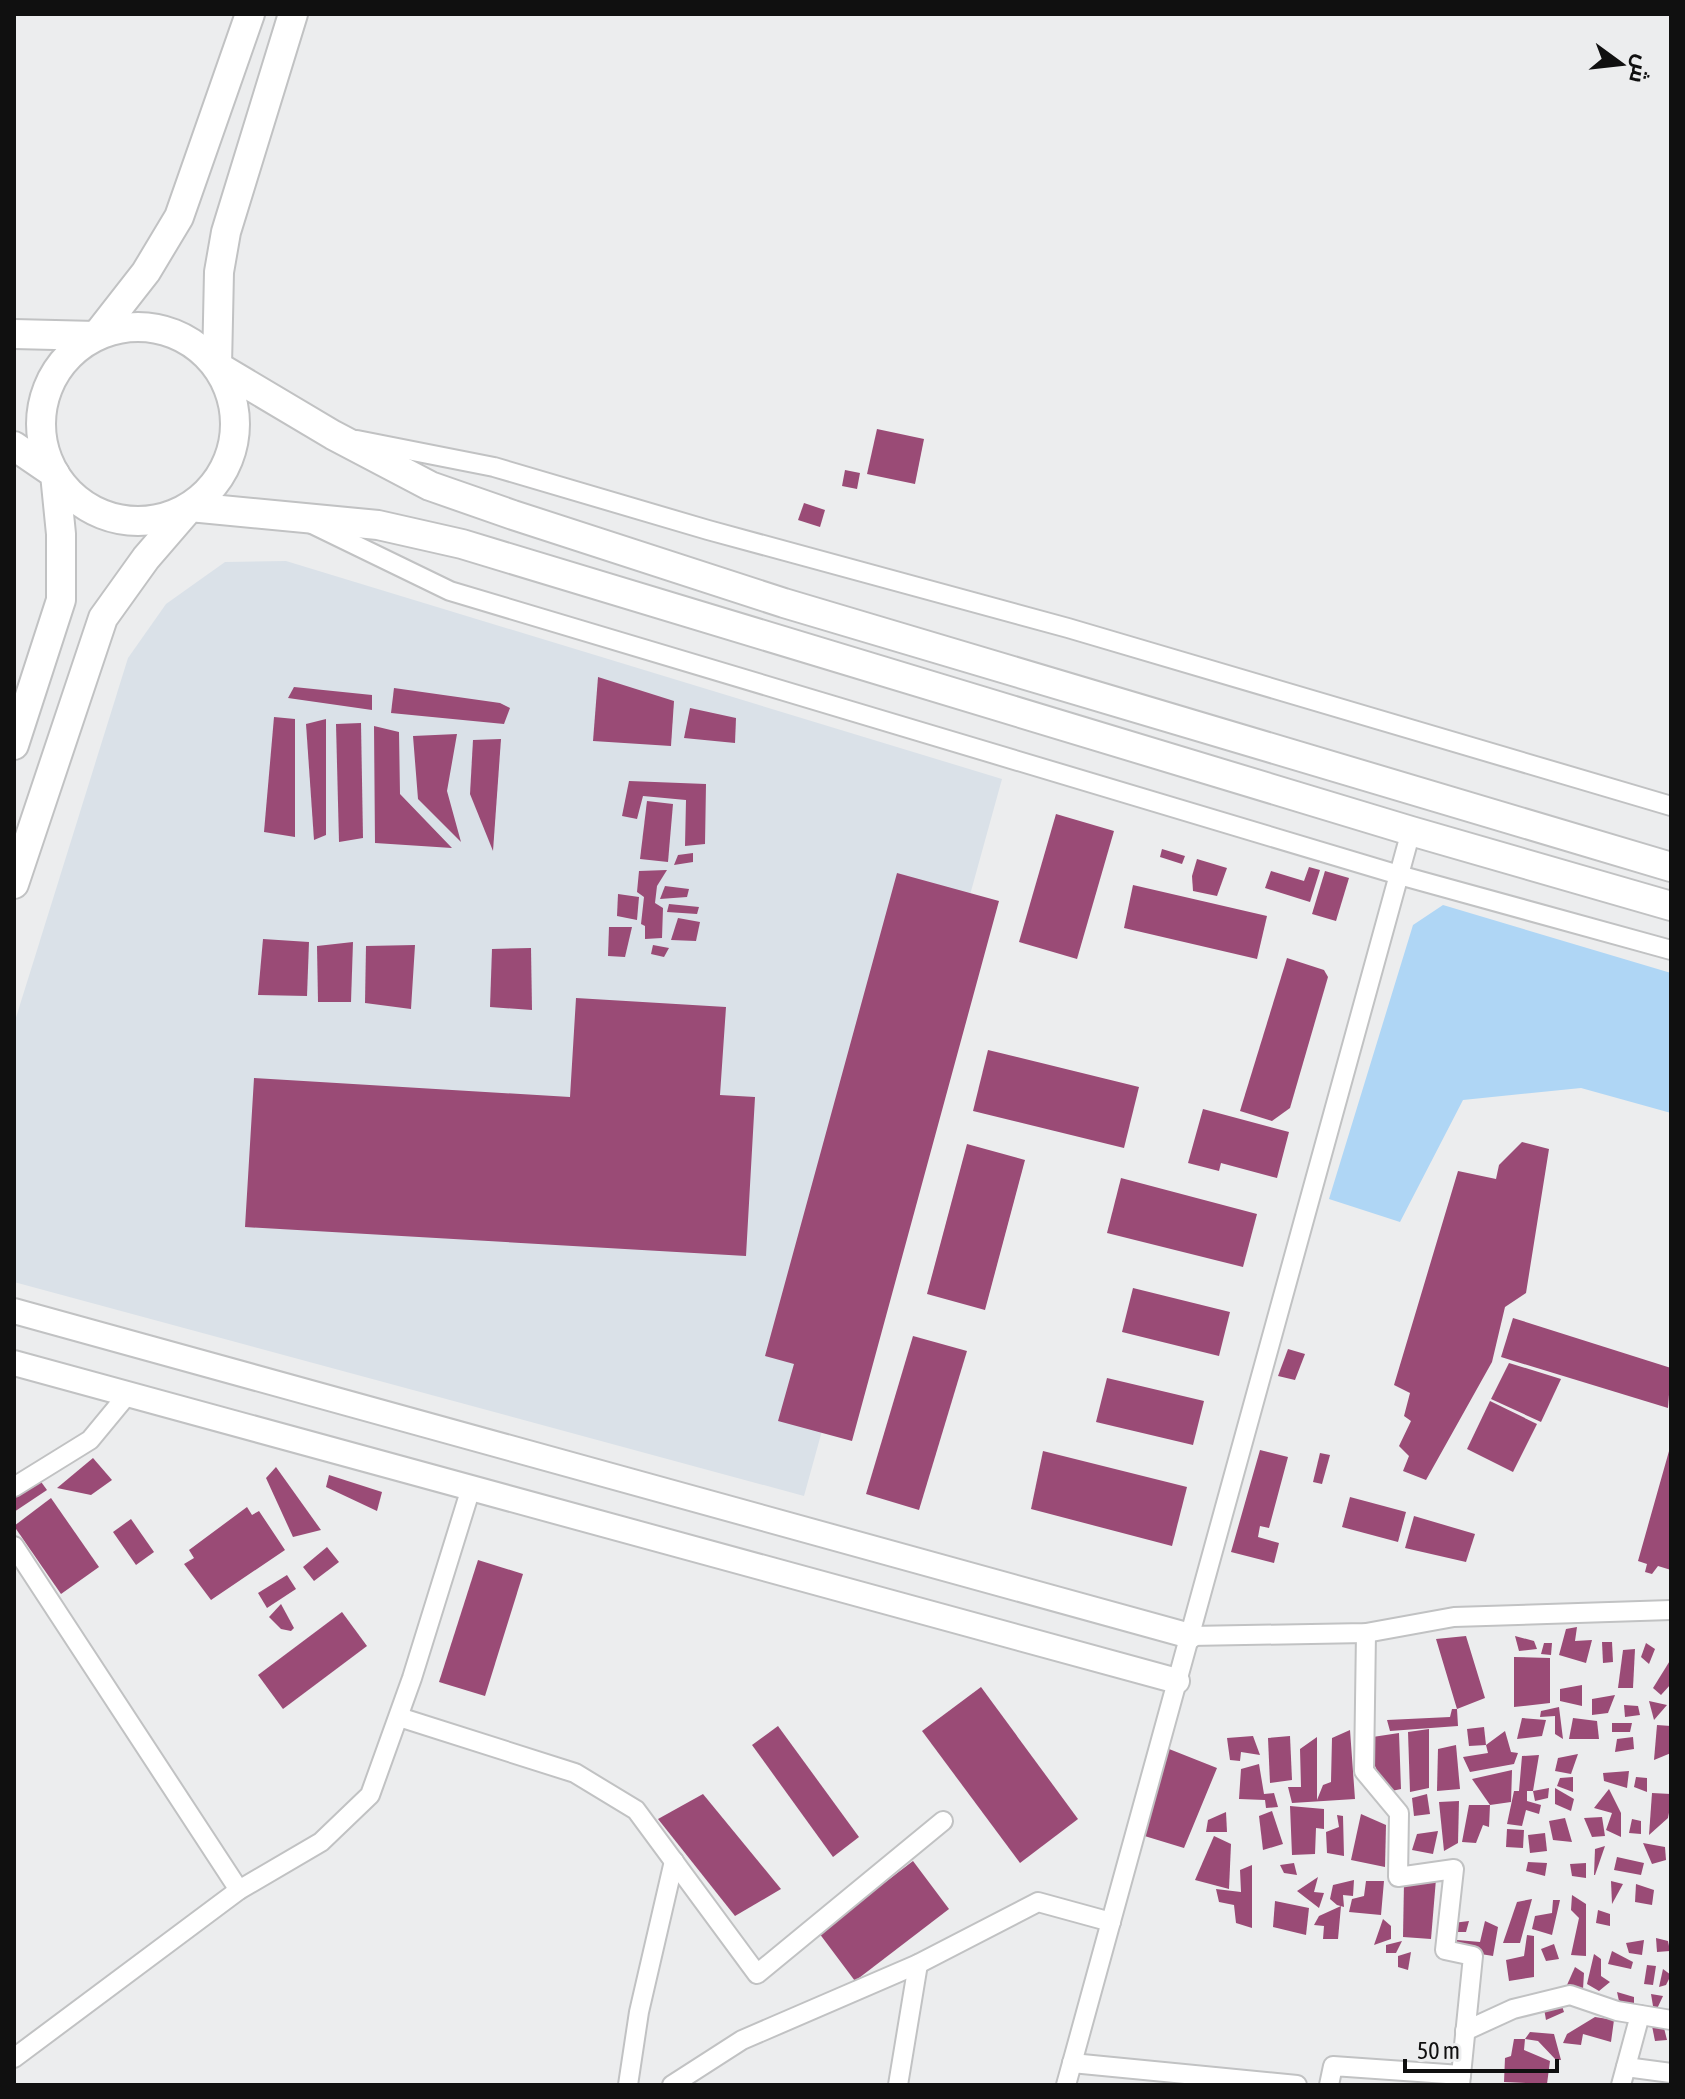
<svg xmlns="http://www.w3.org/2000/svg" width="1685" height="2099" font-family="'Asap Condensed',Cairo,sans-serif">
<rect width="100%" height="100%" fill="#ecedee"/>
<polygon fill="#dae1e8" points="286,561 1002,779 804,1496 14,1282 14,1024 128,658 166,604 225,562"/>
<polygon fill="#afd6f5" points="1443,905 1671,973 1671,1113 1581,1088 1463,1100 1400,1222 1329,1199 1413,925"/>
<g fill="#9a4b76">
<polygon points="877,429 924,439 915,484 867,474"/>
<polygon points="845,470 860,473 857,489 842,486"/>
<polygon points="804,503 825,510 820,527 798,520"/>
<polygon points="598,677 674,701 671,746 593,741"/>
<polygon points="294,687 372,695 372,710 288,698"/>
<polygon points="394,688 500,703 510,708 504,724 391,713"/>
<polygon points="690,708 736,718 735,743 684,738"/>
<polygon points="274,717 295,719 295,837 264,832"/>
<polygon points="326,719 326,835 314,840 306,724"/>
<polygon points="361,723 363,838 339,842 336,724"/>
<polygon points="374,726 399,732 400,794 452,848 375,843"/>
<polygon points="457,734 447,791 461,842 418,799 413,736"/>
<polygon points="501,739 493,851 470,794 473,740"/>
<polygon points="629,781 706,784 705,844 685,846 686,800 643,796 637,819 622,816"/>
<polygon points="647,801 673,804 668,862 640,859"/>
<polygon points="1056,814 1114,831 1077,959 1019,942"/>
<polygon points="1162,849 1185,856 1182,864 1160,857"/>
<polygon points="693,853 693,862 674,865 678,855"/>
<polygon points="1197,859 1227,868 1217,896 1193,891 1192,876"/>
<polygon points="1309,867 1320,870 1310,902 1265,888 1271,871 1304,881"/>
<polygon points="667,870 657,886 655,903 663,908 662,938 645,939 645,926 641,924 644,897 637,892 639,871"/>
<polygon points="1325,871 1349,878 1336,921 1312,914"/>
<polygon points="897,873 999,901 852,1441 778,1421 794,1364 765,1356"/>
<polygon points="1133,885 1267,916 1257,959 1124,928"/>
<polygon points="665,886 689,889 687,897 660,899"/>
<polygon points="618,894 639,897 637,920 617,916"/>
<polygon points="669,904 699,907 697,914 667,912"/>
<polygon points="678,918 700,922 696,941 671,940"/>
<polygon points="609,927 632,927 625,957 608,956"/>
<polygon points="263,939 309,942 307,996 258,995"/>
<polygon points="353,942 351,1002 318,1002 317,946"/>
<polygon points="415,945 411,1009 365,1003 366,946"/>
<polygon points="653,945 669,948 664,957 651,954"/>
<polygon points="531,948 532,1010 490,1007 492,949"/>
<polygon points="1287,958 1324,970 1328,977 1290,1108 1272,1121 1240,1111"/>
<polygon points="576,998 726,1007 720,1095 755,1097 746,1256 245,1227 254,1078 570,1097"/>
<polygon points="988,1050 1139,1087 1124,1148 973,1111"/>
<polygon points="1203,1109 1289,1132 1277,1178 1221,1163 1219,1171 1188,1163"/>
<polygon points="1522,1142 1549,1149 1526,1293 1505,1307 1492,1362 1426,1480 1403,1471 1409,1456 1399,1446 1411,1421 1404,1416 1410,1393 1394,1385 1458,1171 1496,1179 1499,1165"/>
<polygon points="967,1144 1025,1160 985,1310 927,1294"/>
<polygon points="1121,1178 1257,1214 1243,1267 1107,1233"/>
<polygon points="1133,1288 1230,1312 1219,1356 1122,1332"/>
<polygon points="1513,1318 1671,1368 1668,1408 1501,1357"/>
<polygon points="913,1336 967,1351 919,1510 866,1494"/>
<polygon points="1288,1349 1305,1354 1295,1380 1278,1376"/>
<polygon points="1509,1363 1561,1379 1541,1422 1491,1399"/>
<polygon points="1107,1378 1204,1401 1193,1445 1096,1422"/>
<polygon points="1490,1401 1537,1424 1513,1472 1467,1449"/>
<polygon points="1671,1444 1671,1570 1658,1566 1652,1574 1645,1572 1647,1564 1638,1561"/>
<polygon points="1260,1450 1288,1457 1269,1528 1260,1526 1258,1537 1279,1543 1274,1563 1231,1552"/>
<polygon points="1043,1451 1187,1487 1172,1546 1031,1509"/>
<polygon points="1320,1453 1330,1455 1322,1484 1313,1482"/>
<polygon points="93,1458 112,1480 91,1495 57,1488"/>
<polygon points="276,1467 321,1530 293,1537 266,1478"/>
<polygon points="329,1475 382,1492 377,1511 326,1487"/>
<polygon points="39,1479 47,1490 14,1512 14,1495"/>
<polygon points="1350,1497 1406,1512 1398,1542 1342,1527"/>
<polygon points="51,1498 99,1567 61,1594 14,1526"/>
<polygon points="247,1507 252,1515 259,1511 285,1550 211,1600 184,1564 194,1558 189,1550"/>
<polygon points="1414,1516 1475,1534 1466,1562 1405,1548"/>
<polygon points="131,1519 154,1552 136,1565 113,1532"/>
<polygon points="327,1547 339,1562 314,1581 303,1567"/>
<polygon points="478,1560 523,1574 485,1696 439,1682"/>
<polygon points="287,1575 296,1589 267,1608 258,1593"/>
<polygon points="281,1604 294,1628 291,1631 281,1629 269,1617"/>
<polygon points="342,1612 367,1646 283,1709 258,1675"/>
<polygon points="1577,1627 1575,1641 1592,1640 1586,1663 1559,1655 1566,1629"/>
<polygon points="1466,1636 1485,1698 1457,1709 1458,1726 1390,1731 1387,1720 1450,1717 1452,1709 1457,1709 1436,1639"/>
<polygon points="1515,1636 1534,1641 1537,1649 1519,1651"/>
<polygon points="1602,1642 1612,1642 1613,1662 1603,1663"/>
<polygon points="1544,1643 1552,1643 1551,1655 1541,1654"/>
<polygon points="1646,1643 1655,1649 1649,1664 1641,1657"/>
<polygon points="1635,1649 1633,1688 1618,1688 1623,1650"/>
<polygon points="1514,1657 1550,1658 1550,1703 1514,1707"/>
<polygon points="1671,1659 1671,1684 1661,1695 1653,1688"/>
<polygon points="1582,1685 1582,1706 1560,1701 1560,1689"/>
<polygon points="981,1687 1078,1819 1020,1863 922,1731"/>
<polygon points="1615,1695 1608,1713 1592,1715 1592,1699"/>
<polygon points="1649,1701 1667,1705 1654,1720"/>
<polygon points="1624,1705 1638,1706 1640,1715 1625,1717"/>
<polygon points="1559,1707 1563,1739 1555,1734 1555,1716 1540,1717 1541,1711"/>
<polygon points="1522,1718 1546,1720 1542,1736 1517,1739"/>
<polygon points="1573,1718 1597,1721 1599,1739 1569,1739"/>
<polygon points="1612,1723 1632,1723 1630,1732 1612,1732"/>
<polygon points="1657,1725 1671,1726 1671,1753 1654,1760"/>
<polygon points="778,1726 859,1837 833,1857 752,1745"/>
<polygon points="1484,1727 1486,1745 1469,1746 1467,1729"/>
<polygon points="1429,1729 1429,1788 1410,1792 1408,1732"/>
<polygon points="1350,1730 1355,1799 1292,1803 1288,1787 1301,1787 1300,1749 1317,1737 1317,1800 1323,1785 1331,1782 1332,1738"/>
<polygon points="1505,1731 1511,1752 1518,1753 1514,1764 1470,1772 1463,1757 1488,1753 1486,1745"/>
<polygon points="1399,1733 1401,1789 1387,1792 1375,1766 1367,1762 1366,1738"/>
<polygon points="1253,1736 1260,1755 1241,1752 1240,1761 1230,1760 1227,1738"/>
<polygon points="1290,1736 1292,1780 1270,1783 1268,1738"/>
<polygon points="1633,1737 1634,1749 1615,1752 1617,1739"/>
<polygon points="1456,1745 1460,1789 1437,1791 1438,1749"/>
<polygon points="1164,1747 1217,1768 1184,1848 1138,1834 1158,1787"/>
<polygon points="1578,1754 1571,1774 1555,1771 1558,1758"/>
<polygon points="1539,1755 1533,1791 1549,1788 1548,1798 1535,1801 1533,1791 1527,1791 1527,1801 1541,1805 1539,1814 1526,1810 1522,1826 1507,1824 1514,1791 1519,1791 1522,1756"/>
<polygon points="1259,1764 1264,1794 1274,1793 1278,1807 1266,1808 1265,1800 1239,1799 1241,1769"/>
<polygon points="1512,1770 1511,1802 1490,1805 1472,1779"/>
<polygon points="1629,1771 1627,1788 1604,1781 1603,1773"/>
<polygon points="1573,1777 1573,1792 1557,1786 1560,1778"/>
<polygon points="1636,1777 1647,1778 1647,1792 1634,1787"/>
<polygon points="1555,1788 1574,1799 1571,1811 1555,1804"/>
<polygon points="1609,1789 1621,1813 1621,1837 1606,1830 1612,1813 1594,1808"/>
<polygon points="1652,1793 1671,1794 1671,1802 1668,1818 1649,1835"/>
<polygon points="703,1794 781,1889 735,1916 658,1819"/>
<polygon points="1427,1794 1430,1814 1414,1816 1412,1798"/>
<polygon points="1459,1801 1458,1843 1444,1851 1439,1802"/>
<polygon points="1469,1805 1490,1805 1489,1827 1483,1825 1476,1843 1462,1842"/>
<polygon points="1290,1806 1324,1809 1324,1829 1316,1828 1315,1854 1292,1855"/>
<polygon points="1272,1811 1283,1844 1263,1850 1259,1816"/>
<polygon points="1226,1812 1227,1832 1206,1832 1208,1820"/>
<polygon points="1361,1814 1386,1825 1385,1867 1351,1860"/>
<polygon points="1337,1815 1343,1816 1344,1856 1327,1853 1326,1832 1339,1827"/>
<polygon points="1602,1817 1605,1836 1592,1837 1584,1818"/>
<polygon points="1565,1818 1572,1842 1553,1840 1549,1821"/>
<polygon points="1632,1819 1641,1821 1641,1834 1629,1833"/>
<polygon points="1507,1829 1524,1830 1523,1848 1506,1847"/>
<polygon points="1438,1831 1433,1854 1412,1850 1417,1834"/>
<polygon points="1545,1833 1547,1851 1530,1853 1528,1835"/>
<polygon points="1214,1836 1231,1844 1229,1889 1195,1880"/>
<polygon points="1643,1843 1665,1847 1666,1860 1652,1864"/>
<polygon points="1605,1846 1595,1875 1594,1875 1595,1849"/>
<polygon points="1617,1857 1644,1863 1641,1875 1614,1870"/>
<polygon points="913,1861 949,1909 855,1981 819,1933"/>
<polygon points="1528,1862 1547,1863 1545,1876 1526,1871"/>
<polygon points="1294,1863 1297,1875 1284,1873 1280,1865"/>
<polygon points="1586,1863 1586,1878 1572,1876 1570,1864"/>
<polygon points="1252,1865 1252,1928 1236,1923 1234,1905 1219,1902 1216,1889 1241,1892 1240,1870"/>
<polygon points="1318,1877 1314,1892 1324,1893 1319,1908 1297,1891"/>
<polygon points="1436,1879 1431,1939 1403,1937 1404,1882"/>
<polygon points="1354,1880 1353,1896 1343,1895 1344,1907 1337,1905 1330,1899 1333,1885"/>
<polygon points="1366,1881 1384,1881 1381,1915 1349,1912 1352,1899 1364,1896"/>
<polygon points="1611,1881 1623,1884 1612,1904"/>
<polygon points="1636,1884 1654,1890 1652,1905 1635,1902"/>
<polygon points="1572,1895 1586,1904 1586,1956 1571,1955 1579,1918 1571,1910"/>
<polygon points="1532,1899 1520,1943 1503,1943 1517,1902"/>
<polygon points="1553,1900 1560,1900 1552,1935 1532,1929 1535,1916 1552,1913"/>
<polygon points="1275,1901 1309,1908 1306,1935 1273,1927"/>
<polygon points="1341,1906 1338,1939 1323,1939 1324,1926 1314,1925 1319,1916"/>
<polygon points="1598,1910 1610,1914 1610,1926 1596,1923"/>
<polygon points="1383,1919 1391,1926 1391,1939 1374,1945"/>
<polygon points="1469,1921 1466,1932 1457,1932 1453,1923"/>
<polygon points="1485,1921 1498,1927 1493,1956 1456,1950 1457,1940 1480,1942"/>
<polygon points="1527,1935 1534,1936 1534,1977 1509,1981 1506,1960 1524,1956"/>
<polygon points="1656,1938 1668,1941 1670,1951 1657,1952"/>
<polygon points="1644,1940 1642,1955 1629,1953 1626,1943"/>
<polygon points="1402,1941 1396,1953 1386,1953 1386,1945"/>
<polygon points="1554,1944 1559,1959 1546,1961 1541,1949"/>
<polygon points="1612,1951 1633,1962 1631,1969 1608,1964"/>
<polygon points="1411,1952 1408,1970 1398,1967 1398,1956"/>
<polygon points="1594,1954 1601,1959 1601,1976 1610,1982 1599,1991 1587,1984"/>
<polygon points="1647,1965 1656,1966 1653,1985 1644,1984"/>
<polygon points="1575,1967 1584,1973 1583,1989 1567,1985"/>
<polygon points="1663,1969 1671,1975 1666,1985 1659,1987"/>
<polygon points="1617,1992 1634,1997 1634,2006 1619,2001"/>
<polygon points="1651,1994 1663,1996 1656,2011 1653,2006"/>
<polygon points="1560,2000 1564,2012 1546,2020 1543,2003"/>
<polygon points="1595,2017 1614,2020 1611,2042 1583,2034 1581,2045 1563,2043 1567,2034"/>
<polygon points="1663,2024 1667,2040 1655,2041 1652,2026"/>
<polygon points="1530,2032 1554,2034 1561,2060 1556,2060 1538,2041 1525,2039 1524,2050 1550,2061 1547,2084 1504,2082 1505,2058 1511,2056 1514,2039 1525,2039"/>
</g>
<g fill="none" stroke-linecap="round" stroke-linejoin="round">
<g stroke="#c1c2c3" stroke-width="22">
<g id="minor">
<polyline points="357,440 494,467 708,530 1068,628 1671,806"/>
<polyline points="312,524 450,591 1399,875 1671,950"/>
<polyline points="14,1487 90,1440 128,1394"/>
<polyline points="14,1546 239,1890"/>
<polyline points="1366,1633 1364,1771 1399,1813 1398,1877 1454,1869 1445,1950 1473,1956 1460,2085"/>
<polyline points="1190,1636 1366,1633 1454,1617 1671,1610"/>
<polyline points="399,1717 575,1773 636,1810 757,1974 943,1821"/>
<polyline points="1465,2031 1513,2009 1570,1995 1617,2011 1671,2020"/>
<polyline points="14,2058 239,1890 321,1842 370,1795 412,1678 471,1488"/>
<polyline points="1072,2063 1297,2085"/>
<polyline points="1626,2067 1671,2073"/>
<polyline points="628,2085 639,2012 674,1861"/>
<polyline points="672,2085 742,2040 918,1964 1038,1902 1111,1922"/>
<polyline points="898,2085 918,1964"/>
<polyline points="1066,2085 1411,831"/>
<polyline points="1329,2085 1333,2066 1461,2075"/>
<polyline points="1621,2085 1640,2015"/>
</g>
</g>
<g stroke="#c1c2c3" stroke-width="28">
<g id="secondary">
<polyline points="14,1311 1190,1636"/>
<polyline points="14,1363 1177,1681"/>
</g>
</g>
<g stroke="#c1c2c3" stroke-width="32">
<g id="primary">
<polyline points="293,14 226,232 219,272 217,366 333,435 430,486 513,515 784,603 1671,867"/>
<circle cx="138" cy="424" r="97"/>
<polyline points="14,334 96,336 146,272 179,217 250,14"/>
<polyline points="14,446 55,474 61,534 61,600 14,745"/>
<polyline points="14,884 103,618 146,558 190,507 378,525 462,544 1411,831 1671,906"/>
</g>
</g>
<use href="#minor" stroke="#fff" stroke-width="18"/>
<use href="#secondary" stroke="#fff" stroke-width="24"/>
<use href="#primary" stroke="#fff" stroke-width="28"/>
</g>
<rect width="1685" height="2099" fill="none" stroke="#101010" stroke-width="32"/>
<g transform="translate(1621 64) rotate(105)" stroke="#ecedee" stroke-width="6" paint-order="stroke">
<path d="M0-6L14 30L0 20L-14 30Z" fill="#101010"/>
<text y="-12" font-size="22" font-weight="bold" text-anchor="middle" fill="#101010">ش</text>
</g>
<path d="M1405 2059v12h152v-12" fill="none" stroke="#101010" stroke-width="4"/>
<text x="1417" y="2059" font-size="24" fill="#101010" stroke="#ecedee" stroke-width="6" paint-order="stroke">50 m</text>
</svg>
